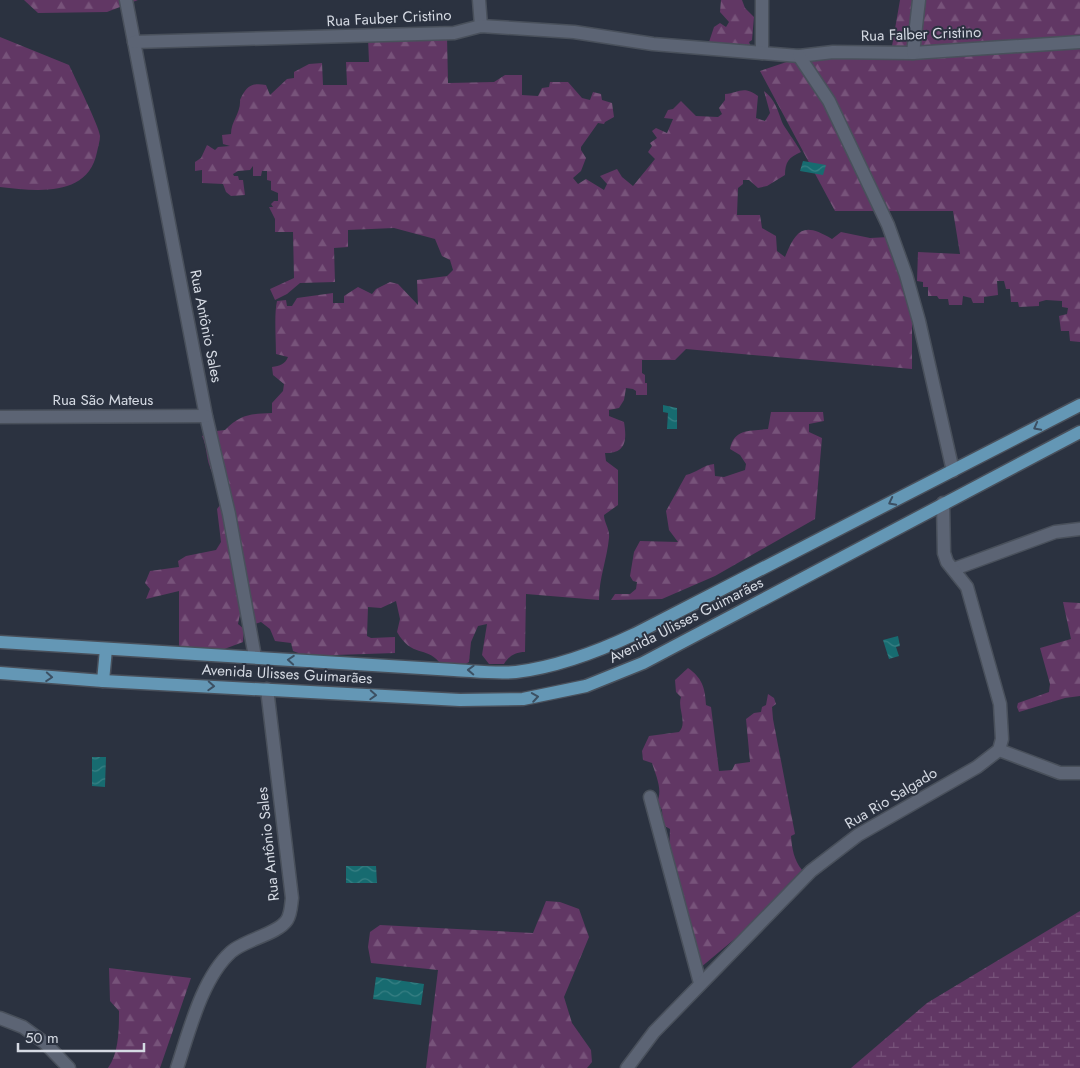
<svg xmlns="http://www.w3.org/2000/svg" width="1080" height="1068" font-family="Jost,sans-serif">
<defs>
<pattern id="forest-firs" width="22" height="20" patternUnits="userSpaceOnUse" patternTransform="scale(1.25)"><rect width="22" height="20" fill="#613764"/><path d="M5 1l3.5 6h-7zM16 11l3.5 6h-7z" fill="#77537a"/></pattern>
<pattern id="wetland-marsh" width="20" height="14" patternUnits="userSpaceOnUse" patternTransform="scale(1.25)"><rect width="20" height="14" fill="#613764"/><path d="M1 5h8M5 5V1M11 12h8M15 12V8" fill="none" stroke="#77537a"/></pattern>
<pattern id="water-waves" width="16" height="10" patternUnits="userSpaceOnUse" patternTransform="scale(1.25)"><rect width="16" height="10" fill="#176b70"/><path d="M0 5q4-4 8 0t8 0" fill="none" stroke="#388084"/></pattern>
</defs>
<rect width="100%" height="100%" fill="#2b3240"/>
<g fill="url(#forest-firs)">
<polygon points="24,0 138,0 107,12 38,13"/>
<polygon points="721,0 742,0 745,8 754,17 752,40 749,42 751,47 708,45 714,27 720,23 726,27 729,22 720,12"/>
<polygon points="900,0 1080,0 1080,342 1070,341 1069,331 1061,331 1059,316 1067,314 1068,308 1062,307 1062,301 1046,300 1039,302 1039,306 1019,307 1018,302 1011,302 1010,289 1006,289 1004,281 997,281 998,295 984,297 984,303 973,303 971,298 963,296 962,305 949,305 948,299 939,299 937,296 928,296 928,287 923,287 923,282 917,281 918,252 960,254 953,211 835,211 760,71 837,45 892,46"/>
<path d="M 447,36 L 448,83 L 494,82 L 505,75 L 522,75 L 522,95 L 538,96 L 542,88 L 549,87 L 550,82 L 568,82 L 582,98 L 590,100 L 593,92 L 601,94 L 602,100 L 612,103 L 614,117 L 605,122 L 604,124 L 598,123 L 581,147 L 581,150 L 586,158 L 581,171 L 573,178 L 578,184 L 586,179 L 604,190 L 607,184 L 600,176 L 617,169 L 622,177 L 633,186 L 655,159 L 648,152 L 652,146 L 650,143 L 657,138 L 652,131 L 656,128 L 667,133 L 673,119 L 664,118 L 668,110 L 673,109 L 681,101 L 696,116 L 718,117 L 722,114 L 719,108 L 725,100 L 725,94 C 739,93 743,85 758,96 L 756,118 L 765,121 L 770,113 L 764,91 C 775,99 778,111 782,122 C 784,127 797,144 801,152 C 789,157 785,162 785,175 L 767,186 L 758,188 L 749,180 L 743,180 L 743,184 L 738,188 L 737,215 L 760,215 L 762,228 L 776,236 L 777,251 L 785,257 C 797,227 805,223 832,239 L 841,232 L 870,238 L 889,237 L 912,309 L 912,369 L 686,349 L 675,360 L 642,360 L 642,373 L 645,375 L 645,383 L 647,383 L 647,395 L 636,395 L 636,391 L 633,389 L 626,388 L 624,400 L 619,408 L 609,410 L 609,416 L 624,422 C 627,440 626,454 605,453 L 606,461 L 618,470 L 618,505 L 604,515 C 604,523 610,529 609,538 C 607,559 599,578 599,600 L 526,594 L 525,652 C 515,652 509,656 504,664 L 489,664 L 482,655 L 487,624 L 478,626 L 471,642 L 469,662 L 462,666 L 439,662 C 426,646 412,658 397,632 L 400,619 L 396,601 L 381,608 L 368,607 L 367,636 L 371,638 L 395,637 L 395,653 L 306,656 L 293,651 L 291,643 L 275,641 L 270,629 L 261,622 L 255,624 L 240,614 L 238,624 L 244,629 L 243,642 L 219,651 L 179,650 L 179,591 L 146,599 L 150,589 L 145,583 L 150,571 L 179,567 L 178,561 L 186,556 L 216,550 L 221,542 L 217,509 L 223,501 C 219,488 214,479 210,467 C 206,457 207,446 202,436 L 216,431 L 225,430 C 241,414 250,414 272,413 L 272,403 L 283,391 L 284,384 L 273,375 L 272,367 C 280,366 285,364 288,357 L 276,354 C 276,339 274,314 277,301 L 286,300 L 287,306 L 292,306 L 297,298 L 333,293 L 333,303 L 344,303 L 344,296 L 358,287 L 372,294 L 376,289 L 390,282 L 398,284 L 418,305 L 417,280 L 447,276 L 453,270 L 450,260 L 442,256 L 435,239 L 394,228 L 348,230 L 348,247 L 334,248 L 335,282 L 300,283 L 287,294 L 275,300 L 270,289 L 294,278 L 293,232 L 275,232 L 275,219 L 269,207 L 273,207 L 271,204 L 274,201 L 278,201 L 278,193 L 271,190 L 271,181 L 267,180 L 267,171 L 262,171 L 261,176 L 253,176 L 253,166 L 250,170 L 238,171 L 233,174 L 234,176 L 238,176 L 239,180 L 243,180 L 245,195 L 231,196 L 226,192 L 223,184 L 202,183 L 202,170 L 195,171 L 195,162 L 201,158 L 207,145 L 215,150 L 218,147 L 230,146 L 223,144 L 222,135 L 231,134 C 231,121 241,113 240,100 C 246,87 251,82 266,85 L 270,95 L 287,79 L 294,78 L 294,72 L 309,64 L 322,63 L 323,85 L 347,85 L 346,62 L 369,62 L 368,38 Z"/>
<path d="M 0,37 L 69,65 C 75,78 99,126 100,136 C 100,141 98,147 97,152 C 88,198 36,191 0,187 Z"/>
<path d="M 771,412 L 823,412 L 824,421 L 809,424 L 809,432 L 822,438 L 815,519 L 715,576 L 662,599 L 611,600 L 615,594 L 630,594 L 636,589 L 637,582 L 633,581 L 630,576 L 634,552 L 640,541 L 678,542 L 669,530 L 666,511 L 686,475 C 696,473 703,465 714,464 L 715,476 L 724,477 L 745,470 L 746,464 L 740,455 L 730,449 C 734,428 751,431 768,429 Z"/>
<polygon points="1063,602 1080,603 1080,696 1065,698 1019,712 1017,707 1018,703 1049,692 1050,684 1040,648 1071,639"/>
<path d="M 688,668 C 702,678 705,687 706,705 L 711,707 L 719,771 L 732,770 L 735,764 L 750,762 L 746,719 L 754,713 L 761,712 L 762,707 L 766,705 L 768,694 L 774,698 L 776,704 L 772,707 L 773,719 L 795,834 L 791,836 C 792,849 794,860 802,870 L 737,937 L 700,968 L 669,855 L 670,829 L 663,825 L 662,810 L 657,802 C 663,790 656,776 652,763 L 643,760 L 642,751 L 649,736 L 679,732 C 688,723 677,708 681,697 L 676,692 L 675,680 Z"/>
<polygon points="546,901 560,902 579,909 589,937 564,997 572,1023 591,1050 592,1062 587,1068 426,1068 438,970 371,963 368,947 370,932 380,925 533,933"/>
<path d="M 109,968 L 191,978 L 160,1068 L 108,1068 C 119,1053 119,1029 119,1011 L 110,1001 Z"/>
</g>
<polygon fill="url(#wetland-marsh)" points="1080,911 1080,1068 851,1068 927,1003"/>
<g fill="url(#water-waves)">
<polygon points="803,161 826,165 823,175 800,171"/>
<polygon points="663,405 677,408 677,429 667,429 668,413 663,412"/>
<polygon points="898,636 900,646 896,647 899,656 889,659 883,640"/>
<polygon points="92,757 106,757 105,787 92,786"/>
<polygon points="346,866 376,866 377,883 346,883"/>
<polygon points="376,977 424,984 421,1005 373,999"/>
</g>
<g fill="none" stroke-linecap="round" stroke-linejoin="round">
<g stroke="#49505b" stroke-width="15">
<g id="minor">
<polyline points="126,0 206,416 229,514 255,657"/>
<polyline points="479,0 481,26"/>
<polyline points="762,0 762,53"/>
<polyline points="134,42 454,33 481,26 574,32 653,44 799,56 833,52 913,53 1080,42"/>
<polyline points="913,53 919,0"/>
<polyline points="799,56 829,101 888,225 906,275 919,321 953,471"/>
<polyline points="0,417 206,416"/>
<polyline points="954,569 1055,532 1080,529"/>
<polyline points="999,750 1060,773 1080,773"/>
<polyline points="650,797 700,983"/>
<polyline points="0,1018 23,1027 45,1043 69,1068"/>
<path d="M 177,1068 C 189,1032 202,978 231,952 C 244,940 278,934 287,920 C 291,914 291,905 292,898 L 267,689"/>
<polyline points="627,1068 654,1032 811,871 858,835 977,767 999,750 1002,739 1000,704 967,587 947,562 944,553 943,503"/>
</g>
</g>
<g stroke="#49505b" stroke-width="15">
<g id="major">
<path d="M 0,642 L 454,670 C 474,671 496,674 516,672 C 557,667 597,652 635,634 L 1080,405"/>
<polyline points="0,673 103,681 460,700 523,699 586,686 643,663 1080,432"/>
<polyline points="103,681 106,649"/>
</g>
</g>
<use href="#minor" stroke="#5c6474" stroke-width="12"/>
<use href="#major" stroke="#6497b5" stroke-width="12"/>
</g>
<defs><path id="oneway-chevron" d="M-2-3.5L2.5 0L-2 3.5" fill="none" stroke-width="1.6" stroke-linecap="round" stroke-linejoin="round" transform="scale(1.25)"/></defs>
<g stroke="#3c5063">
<use href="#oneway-chevron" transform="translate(1037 427) rotate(152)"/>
<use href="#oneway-chevron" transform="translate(892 502) rotate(153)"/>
<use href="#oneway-chevron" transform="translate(291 660) rotate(-176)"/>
<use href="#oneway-chevron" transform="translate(471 670) rotate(-178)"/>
<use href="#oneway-chevron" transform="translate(49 677) rotate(4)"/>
<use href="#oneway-chevron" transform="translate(211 686) rotate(3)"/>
<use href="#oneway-chevron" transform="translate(373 695) rotate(3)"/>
<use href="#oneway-chevron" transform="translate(535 697) rotate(-9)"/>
</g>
<g text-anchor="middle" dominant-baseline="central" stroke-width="4" stroke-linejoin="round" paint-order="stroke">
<g font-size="15" fill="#d5dae3" stroke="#2b3240">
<text transform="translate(389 18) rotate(-3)">Rua Fauber Cristino</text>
<text transform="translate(921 34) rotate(-2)">Rua Falber Cristino</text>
<text transform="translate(206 326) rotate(79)">Rua Antônio Sales</text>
<text x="103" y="400">Rua São Mateus</text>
<text transform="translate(686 620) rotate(-27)">Avenida Ulisses Guimarães</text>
<text transform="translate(287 674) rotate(3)">Avenida Ulisses Guimarães</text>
<text transform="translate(891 798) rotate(-31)">Rua Rio Salgado</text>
<text transform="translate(268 844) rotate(-96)">Rua Antônio Sales</text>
</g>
</g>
<path d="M18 1043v8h126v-8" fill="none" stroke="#d5dae3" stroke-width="2.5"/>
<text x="25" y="1043" font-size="15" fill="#d5dae3" stroke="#2b3240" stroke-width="4" paint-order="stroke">50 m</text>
</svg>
